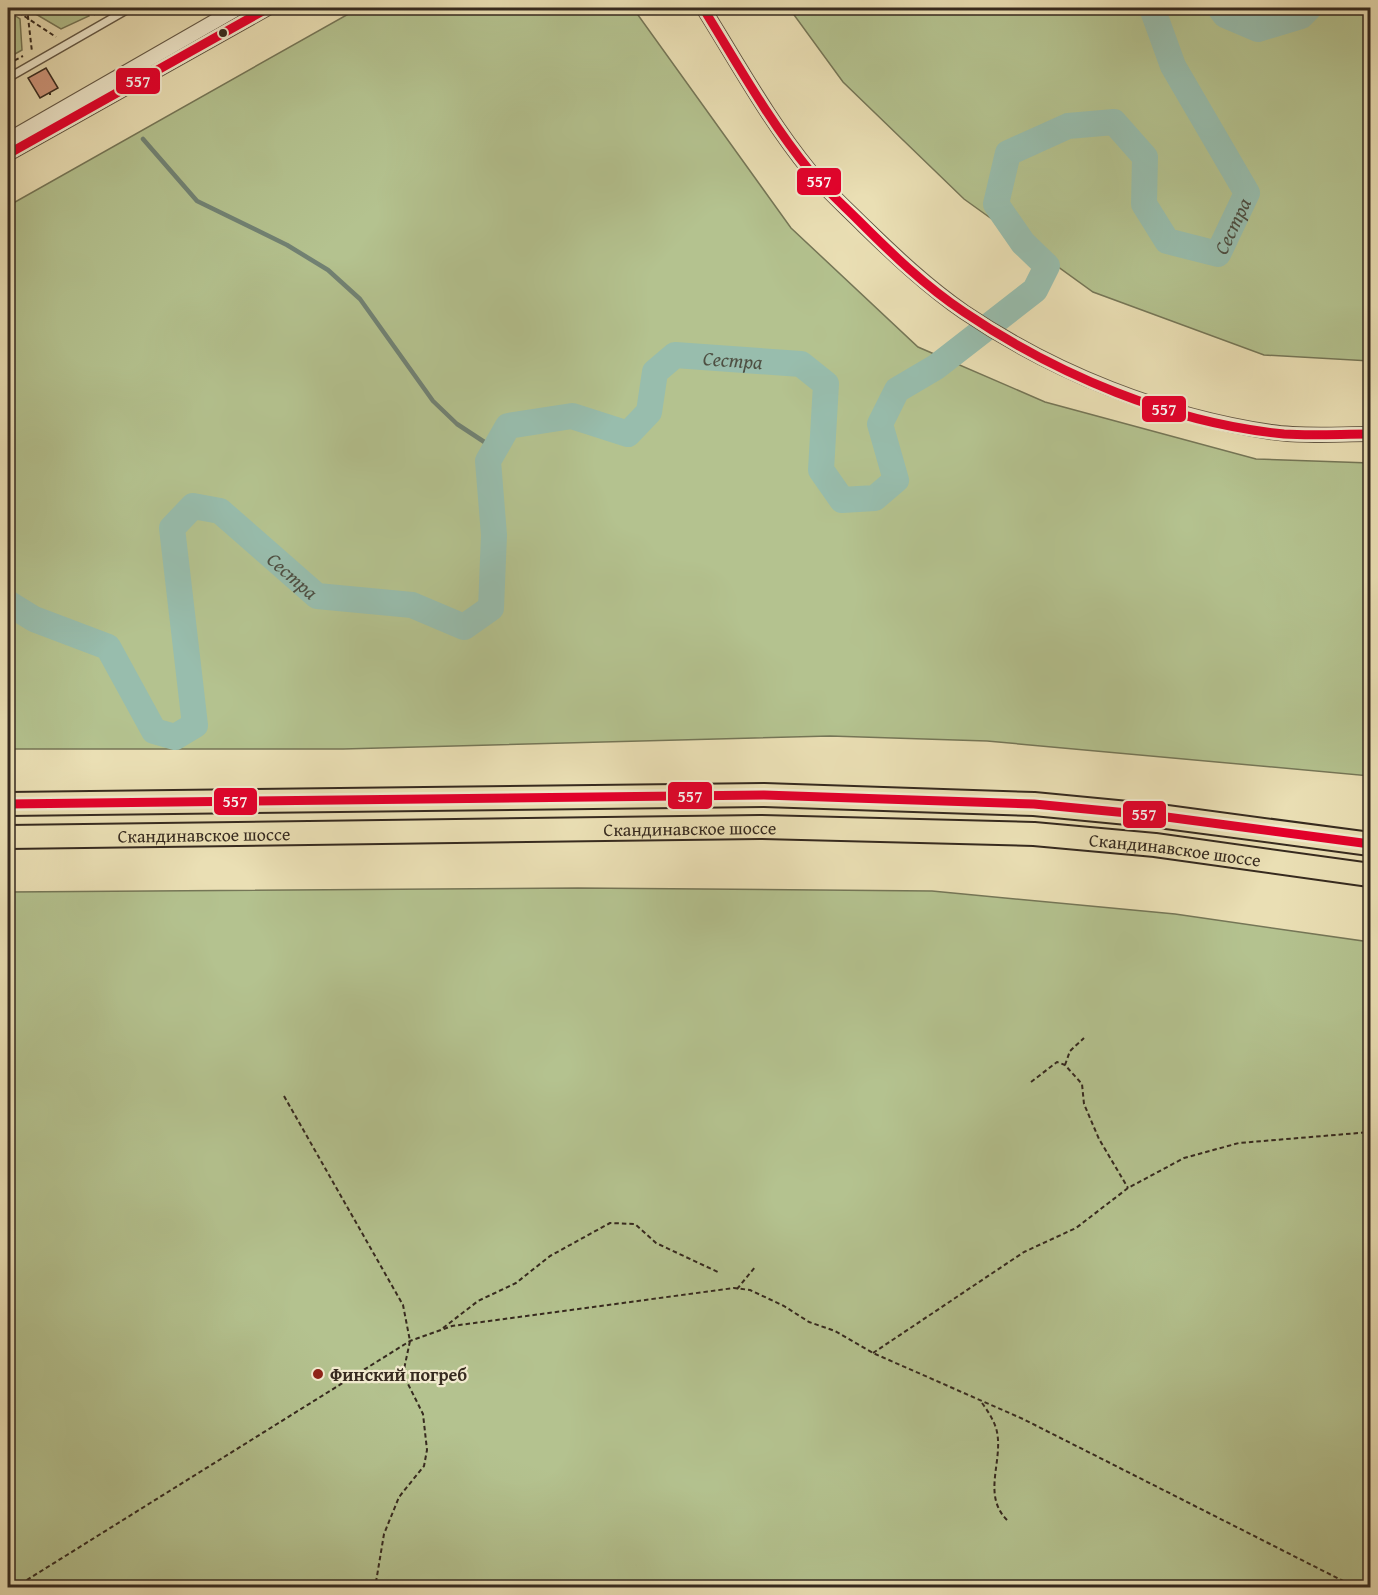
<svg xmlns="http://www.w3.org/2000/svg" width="1378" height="1595" font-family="'Gentium Book Plus',serif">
<rect width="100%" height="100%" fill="#eadfb4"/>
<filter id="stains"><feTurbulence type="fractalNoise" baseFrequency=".00333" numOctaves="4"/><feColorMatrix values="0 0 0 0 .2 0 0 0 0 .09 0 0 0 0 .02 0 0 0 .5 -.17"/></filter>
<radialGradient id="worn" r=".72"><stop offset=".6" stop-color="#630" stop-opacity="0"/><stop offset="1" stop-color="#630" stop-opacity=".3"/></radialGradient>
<g fill="#b4c28f" stroke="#757657" stroke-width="1.5">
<polygon points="34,8 85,8 89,16 61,29 34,13"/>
<polygon points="359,8 633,8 791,228 918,347 1045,402 1256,459 1370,463 1370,776 987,741 830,736 343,749 8,749 8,206"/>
<polygon points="789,8 1370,8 1370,361 1264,355 1093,292 964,199 843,82"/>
<polygon points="8,11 20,19 22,50 8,58"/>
<polygon points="578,888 932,891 1175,914 1370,942 1370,1587 8,1587 8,892"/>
</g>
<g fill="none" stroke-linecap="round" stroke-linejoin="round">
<polyline stroke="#718274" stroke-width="4.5" points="143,139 197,201 287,245 328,270 360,299 433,401 457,424 495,449"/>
<g stroke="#98bdad" stroke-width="26">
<polyline points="1220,8 1225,15 1258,29 1301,16 1309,8"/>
<path id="s1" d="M 8,603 L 34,619 L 108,647 L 154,731 L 175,737 L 195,725 L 172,528 L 193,506 L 220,511 L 317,596 L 412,605 L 464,627 L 491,608 L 494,535 L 488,461 L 508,426 L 572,416 L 628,434 L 649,412 L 655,372 L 675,355 L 801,364 L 826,384 L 821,470 L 842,500 L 875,498 L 896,480 L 880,424 L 897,390 L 936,367 L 1035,290 L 1047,266 L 1023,243 L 996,204 L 1008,153 L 1068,126 L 1114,122 L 1145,157 L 1144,204 L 1167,241 L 1218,254 L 1247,193 L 1173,66 L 1152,8"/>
</g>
</g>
<polygon fill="#d2987e" stroke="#362a1f" stroke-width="1.5" points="46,68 58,88 40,98 28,78"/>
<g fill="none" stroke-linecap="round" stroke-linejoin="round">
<g stroke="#635744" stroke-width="10">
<polyline id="service" points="8,78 130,8"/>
</g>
<g stroke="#635744" stroke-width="16">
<g id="minor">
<path d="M 703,8 C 737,62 769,121 810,171 C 827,191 846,208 864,226 C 896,257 928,287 964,312 C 1054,373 1163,416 1271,432 C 1303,437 1338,434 1370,434"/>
<polyline points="8,140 238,8"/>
<polyline points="8,154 268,8"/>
</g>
</g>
<g stroke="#362a1f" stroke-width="26">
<g id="trunk">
<polyline points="8,804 764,795 1034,804 1159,816 1370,844"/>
<path id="s2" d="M 8,837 L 760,827 L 1034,834 L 1155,845 L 1370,875"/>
</g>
</g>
<g stroke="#362a1f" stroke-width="2" stroke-dasharray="4.5 3" stroke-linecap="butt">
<polyline points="12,8 56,37"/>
<polyline points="27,8 32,52"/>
<polyline points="92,8 95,15"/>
<polyline points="8,64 23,56"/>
<polyline points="50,93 50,95"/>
<polyline points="1065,1065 1070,1051 1084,1038"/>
<polyline points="1031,1082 1057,1062 1065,1065 1082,1084 1084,1104 1099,1139 1128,1188"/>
<polyline points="284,1096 403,1305 410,1341 403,1374 423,1414 427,1450 424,1466 399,1497 384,1534 375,1588"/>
<polyline points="737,1289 756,1266"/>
<polyline points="443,1328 478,1301 516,1283 550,1256 610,1223 635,1224 656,1243 720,1273"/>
<polyline points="873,1353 1024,1252 1076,1228 1128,1188 1184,1158 1239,1143 1370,1132"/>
<path d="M 982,1403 C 988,1411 995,1422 997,1432 C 1003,1462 982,1495 1007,1520"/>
<polyline points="14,1588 410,1341 452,1326 734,1288 750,1290 784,1306 809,1322 835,1331 873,1353 1023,1419 1357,1588"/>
</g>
<use href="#service" stroke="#f1eace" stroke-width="7"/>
<use href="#minor" stroke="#f1eace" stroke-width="14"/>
<use href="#trunk" stroke="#eadfb4" stroke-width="22"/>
<g stroke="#f1eace" stroke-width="14">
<g id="bus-1">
<path d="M 703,8 C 737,63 769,121 810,171 C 825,189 842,204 858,220 C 891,253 925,286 964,312 C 1057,375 1171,423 1284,434 C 1312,436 1341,434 1370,434"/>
<polyline points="8,154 268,8"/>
<polyline points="8,804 764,795 1034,804 1159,816 1370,844"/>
</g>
</g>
<use href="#bus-1" stroke="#e4002b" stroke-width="9"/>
</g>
<circle fill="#362a1f" stroke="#f1eace" stroke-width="2" cx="223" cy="33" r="5"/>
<circle fill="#8f2418" stroke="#f1eace" stroke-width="2" cx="318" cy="1374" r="6"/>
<g text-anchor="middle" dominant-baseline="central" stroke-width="4.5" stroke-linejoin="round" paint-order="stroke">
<g font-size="18" fill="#362a1f" stroke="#f1eace">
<text stroke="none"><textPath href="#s2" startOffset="682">Скандинавское шоссе</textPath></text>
<text stroke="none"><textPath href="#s2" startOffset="196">Скандинавское шоссе</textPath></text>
<text stroke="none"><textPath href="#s2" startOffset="1168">Скандинавское шоссе</textPath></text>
</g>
<g font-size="18" font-weight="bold" fill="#362a1f" stroke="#f1eace" text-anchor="start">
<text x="330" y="1374">Финский погреб</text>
</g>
<g font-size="20" font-style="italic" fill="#4e4f42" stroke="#f1eace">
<text stroke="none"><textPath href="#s1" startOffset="2331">Сестра</textPath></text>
<text stroke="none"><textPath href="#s1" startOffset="1287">Сестра</textPath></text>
<text stroke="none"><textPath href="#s1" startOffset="604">Сестра</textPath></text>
</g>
</g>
<g stroke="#f1eace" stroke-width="2">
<rect x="115" y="67" width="46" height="28" rx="6" fill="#e4002b"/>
<rect x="796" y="167" width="46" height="29" rx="6" fill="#e4002b"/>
<rect x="1141" y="395" width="46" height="28" rx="6" fill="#e4002b"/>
<rect x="667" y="781" width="46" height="29" rx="6" fill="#e4002b"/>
<rect x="213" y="787" width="45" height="29" rx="6" fill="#e4002b"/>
<rect x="1122" y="800" width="45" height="29" rx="6" fill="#e4002b"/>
</g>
<g font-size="16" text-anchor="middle" font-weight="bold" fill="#fff">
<text x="138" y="87">557</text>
<text x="819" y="187">557</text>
<text x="1164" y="415">557</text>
<text x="690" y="802">557</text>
<text x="235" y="807">557</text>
<text x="1144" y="820">557</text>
</g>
<rect width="1378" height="1595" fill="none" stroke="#eadfb4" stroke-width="30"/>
<rect x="9" y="9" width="1360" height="1577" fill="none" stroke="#362a1f" stroke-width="3"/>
<rect x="15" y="15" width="1348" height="1565" fill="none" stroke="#362a1f" stroke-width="1.5"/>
<rect width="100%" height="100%" filter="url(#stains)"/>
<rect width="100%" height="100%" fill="url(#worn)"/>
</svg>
